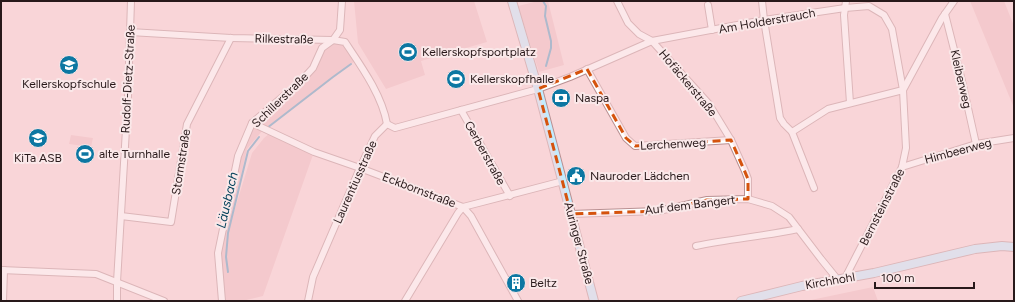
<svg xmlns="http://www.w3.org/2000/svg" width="1015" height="302" font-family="Figtree,sans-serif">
<rect width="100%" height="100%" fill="#f9d6d8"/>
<g fill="#eebbbe">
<polygon points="354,1 474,1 487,42 421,61 425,75 386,89 358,43"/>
<polygon points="538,1 548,1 564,65 539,72 518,6"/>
<polygon points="970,1 1004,1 1014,26 1014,108"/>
<polygon points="333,40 345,42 357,60 333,77 319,89 263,130 247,149 230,225 252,153 264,138 270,133 314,152 263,296 242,301 222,301 218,253 238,156 252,123 313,68 322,48"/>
<polygon points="71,135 93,138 91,147 69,144"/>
<polygon points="873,287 878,301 806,301"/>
</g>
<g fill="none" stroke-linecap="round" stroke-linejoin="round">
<g stroke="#5298bd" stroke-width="2">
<polyline points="543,1 546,6 545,16 551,41 551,48 546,66"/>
<polyline points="267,128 333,77 351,64"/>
<polyline points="228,272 226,257 228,233 248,151 259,137"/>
</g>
<g stroke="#b99092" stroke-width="8">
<g id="street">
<polyline points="617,1 628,23 639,34 652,41 709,104 731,140 745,171 748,179 748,199"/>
<polyline points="762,1 764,20 780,118 784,124 792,132 814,188"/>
<polyline points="846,1 844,15 850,103"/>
<polyline points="708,5 712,30"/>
<polyline points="945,14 962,81 976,144"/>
<path d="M 130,32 L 231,38 L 333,40 L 345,42 C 361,66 382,95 387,124"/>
<polyline points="587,69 626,138 635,146 731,140"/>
<polyline points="461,110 510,196"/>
<polyline points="252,123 314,152 360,168 463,207 471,216 518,301"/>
<polyline points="387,124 395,128 538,89 570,77 652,41 764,20 845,8 869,6 884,15 892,29 903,90 828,109 792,132"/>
<polyline points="902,167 976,144 1014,138"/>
<polyline points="571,214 659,211 707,200 748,199 772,206 789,217 821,259 838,280"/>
<polyline points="121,216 171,222 187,124 231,38"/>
<path d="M 696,246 C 730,239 765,236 798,229"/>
<polyline points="1,270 96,274 164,301"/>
<polyline points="845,278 902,167 906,148 903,90 942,18 954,1"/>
<polyline points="3,301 4,270"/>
<polyline points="117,301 117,282 128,95 131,1"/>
<polyline points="222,301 218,253 238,156 252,123 301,81 313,68 322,48 333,40 340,30 342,1"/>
<polyline points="308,301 313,277 360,168 375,136 387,124"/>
<polyline points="405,301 458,213 463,207 563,181"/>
</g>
</g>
<g stroke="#b99092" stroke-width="10">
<g id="secondary">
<polyline points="512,1 538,89 594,301"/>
<polyline points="741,301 802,286 874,273 975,249 1002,246 1014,247"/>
</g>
</g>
<use href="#street" stroke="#fff" stroke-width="6"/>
<use href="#secondary" stroke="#c3ecfe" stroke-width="8"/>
</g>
<path d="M0 0H1015V302H0ZM 587,69 L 626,138 L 635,146 L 731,140 L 748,179 L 748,199 L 707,200 L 659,211 L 571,214 L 538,89 Z" fill="#f9d6d8" fill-opacity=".55" fill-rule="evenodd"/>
<path fill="none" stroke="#d5530d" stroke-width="3" stroke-dasharray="8 5" stroke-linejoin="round" d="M 587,69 L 626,138 L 635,146 L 731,140 L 748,179 L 748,199 L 707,200 L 659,211 L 571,214 L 538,89 Z"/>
<defs>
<g id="stadium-disc" transform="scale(1)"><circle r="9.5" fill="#0d77a2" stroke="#fae8e9"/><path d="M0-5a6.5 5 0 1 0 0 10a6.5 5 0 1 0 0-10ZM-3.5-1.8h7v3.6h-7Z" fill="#fff"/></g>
<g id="school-disc" transform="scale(1)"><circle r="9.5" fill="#0d77a2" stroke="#fae8e9"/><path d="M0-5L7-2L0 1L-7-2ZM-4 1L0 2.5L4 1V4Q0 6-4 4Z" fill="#fff"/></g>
<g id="bank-disc" transform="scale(1)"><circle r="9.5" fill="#0d77a2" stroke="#fae8e9"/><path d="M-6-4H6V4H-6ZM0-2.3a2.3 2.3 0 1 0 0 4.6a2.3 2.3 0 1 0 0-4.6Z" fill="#fff"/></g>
<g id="civic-disc" transform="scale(1)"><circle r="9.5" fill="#0d77a2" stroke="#fae8e9"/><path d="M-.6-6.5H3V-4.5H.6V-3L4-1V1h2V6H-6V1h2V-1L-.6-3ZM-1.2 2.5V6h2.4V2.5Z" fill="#fff"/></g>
<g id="building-disc" transform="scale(1)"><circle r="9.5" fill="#0d77a2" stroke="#fae8e9"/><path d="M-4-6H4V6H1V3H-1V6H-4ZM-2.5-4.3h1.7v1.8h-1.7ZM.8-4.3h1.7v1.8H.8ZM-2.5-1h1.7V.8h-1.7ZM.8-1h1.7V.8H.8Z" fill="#fff"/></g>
</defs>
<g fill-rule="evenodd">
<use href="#stadium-disc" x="408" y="52"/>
<use href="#school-disc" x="69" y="65"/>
<use href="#stadium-disc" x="456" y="79"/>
<use href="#bank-disc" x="561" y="98"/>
<use href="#school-disc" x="38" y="138"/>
<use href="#stadium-disc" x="85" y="154"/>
<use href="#civic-disc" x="576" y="176"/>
<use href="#building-disc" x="516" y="283"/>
</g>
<g text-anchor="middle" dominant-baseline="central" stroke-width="4" stroke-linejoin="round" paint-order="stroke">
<g font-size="12" fill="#28191a" stroke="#fae8e9">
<text transform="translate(767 21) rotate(-10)">Am Holderstrauch</text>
<text transform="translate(284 39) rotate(1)">Rilkestraße</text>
<text transform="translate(128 79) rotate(-87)">Rudolf-Dietz-Straße</text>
<text transform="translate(961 79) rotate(77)">Kleiberweg</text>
<text transform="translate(688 83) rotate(50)">Hofäckerstraße</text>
<text transform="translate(280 100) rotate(-44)">Schillerstraße</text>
<text transform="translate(673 144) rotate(-3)">Lerchenweg</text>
<text transform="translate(958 151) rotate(-15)">Himbeerweg</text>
<text transform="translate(485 153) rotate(61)">Gerberstraße</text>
<text transform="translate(181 162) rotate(-81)">Stormstraße</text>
<text transform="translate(355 182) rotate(-66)">Laurentiusstraße</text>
<text transform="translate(419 190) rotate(21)">Eckbornstraße</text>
<text transform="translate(690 205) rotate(-7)">Auf dem Bangert</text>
<text transform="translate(882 207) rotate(-63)">Bernsteinstraße</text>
<text transform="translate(579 243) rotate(75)">Auringer Straße</text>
<text transform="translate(830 281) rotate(-10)">Kirchhohl</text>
</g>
<g font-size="12" fill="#28191a" stroke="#fae8e9" text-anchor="start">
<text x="422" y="52">Kellerskopfsportplatz</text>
<text x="470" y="79">Kellerskopfhalle</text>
<text x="69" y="84" text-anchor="middle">Kellerskopfschule</text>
<text x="575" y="98">Naspa</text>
<text x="99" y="154">alte Turnhalle</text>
<text x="38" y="158" text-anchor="middle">KiTa ASB</text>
<text x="590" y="176">Nauroder Lädchen</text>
<text x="530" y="283">Beltz</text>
</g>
<g font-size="13" font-style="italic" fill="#05435c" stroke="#fae8e9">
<text transform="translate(227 200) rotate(-77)">Läusbach</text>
</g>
</g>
<rect width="1015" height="302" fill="none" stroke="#28191a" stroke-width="4"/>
<path d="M875 282v6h99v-6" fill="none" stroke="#28191a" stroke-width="2"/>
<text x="881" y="282" font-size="12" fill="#28191a" stroke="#fae8e9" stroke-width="3" paint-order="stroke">100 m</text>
</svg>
